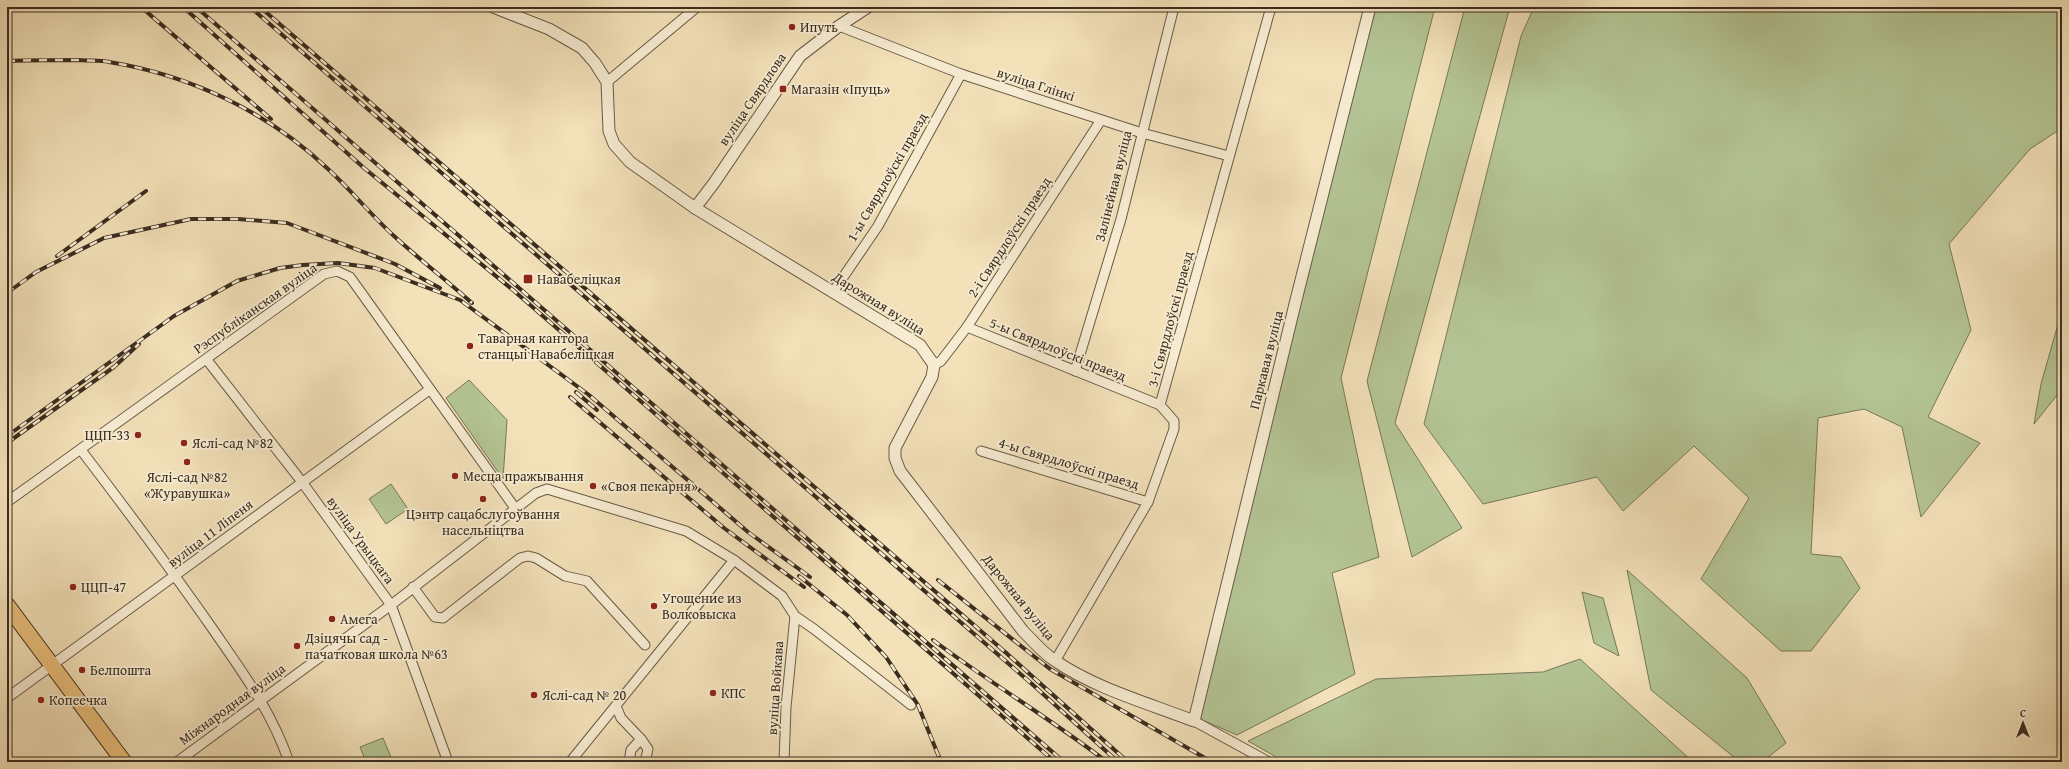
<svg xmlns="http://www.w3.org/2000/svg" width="2069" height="769" font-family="'Gentium Book Plus',serif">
<rect width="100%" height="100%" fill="#f3e1b9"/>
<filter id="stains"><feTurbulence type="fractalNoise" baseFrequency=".005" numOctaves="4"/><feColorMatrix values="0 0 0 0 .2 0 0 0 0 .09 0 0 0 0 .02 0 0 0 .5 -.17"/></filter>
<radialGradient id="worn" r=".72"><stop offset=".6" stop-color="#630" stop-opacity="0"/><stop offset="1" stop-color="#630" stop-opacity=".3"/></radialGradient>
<g fill="#b4c494" stroke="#77785a">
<polygon points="1375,7 1435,7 1341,378 1379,557 1332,573 1355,674 1237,735 1200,719 1314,243"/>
<polygon points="1465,7 1510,7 1395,423 1462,528 1412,557 1367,381"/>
<polygon points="1534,7 2062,7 2062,128 2030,149 1949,244 1971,330 1928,417 1980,443 1921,517 1902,427 1864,409 1818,418 1811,554 1841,557 1860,588 1811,651 1781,651 1701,579 1749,498 1694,446 1623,511 1597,477 1483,504 1424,424 1521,36"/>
<polygon points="2062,310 2062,389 2034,424 2041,384"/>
<polygon points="469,380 507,420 503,479 446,398"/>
<polygon points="391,484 408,509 386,524 369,499"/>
<polygon points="1627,570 1747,678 1786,743 1762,762 1740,762 1651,690"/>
<polygon points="1582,592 1603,598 1619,656 1594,643"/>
<polygon points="1580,659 1693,762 1285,762 1248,741 1376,679 1543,672"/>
<polygon points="383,738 393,762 366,762 360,747"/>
</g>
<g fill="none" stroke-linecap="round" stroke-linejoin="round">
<g stroke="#685a46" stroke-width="11">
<g id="minor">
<polyline points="839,26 961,74 1142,133 1229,156"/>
<polyline points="607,82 697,7"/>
<polyline points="833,292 878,226 961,74"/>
<polyline points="967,327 1160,405"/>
<polyline points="207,360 302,482 391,605 448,762"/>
<polyline points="934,365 941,361 967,327 1101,120"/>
<polyline points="1075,371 1121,219 1174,7"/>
<path d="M 81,450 C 126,509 170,568 212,628 C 243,673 271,710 289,762"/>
<polyline points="981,451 1148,502"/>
<polyline points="7,502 324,274 337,271 350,277 515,508"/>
<polyline points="413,587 435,617 443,618 520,558 528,556 536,558 565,576 587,581 645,645"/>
<polyline points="1055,661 1148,502 1174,429 1174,421 1160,405 1271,7"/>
<path d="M 7,698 C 148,596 288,492 429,390"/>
<polyline points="616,706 621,718 641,739 631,750 629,762"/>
<polyline points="1194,721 1269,762"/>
<polyline points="641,739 648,749 645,762"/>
<polyline points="177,762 391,605 536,493 547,489 686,531 734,560 782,596 795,616 814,629 911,705"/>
<polyline points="570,762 734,560"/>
<polyline points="784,762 786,707 795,616"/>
</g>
</g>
<g stroke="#685a46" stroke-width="13">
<g id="tertiary">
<path d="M 493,7 L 549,29 L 582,48 L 595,63 L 607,82 L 609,131 L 614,144 L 630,162 L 695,208 L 920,345 L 934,365 L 932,377 L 895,448 L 895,458 L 900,471 L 1023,631 C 1033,641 1042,652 1054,660 C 1096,689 1148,703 1194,721 L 1295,304 L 1370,7"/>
<polyline points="695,208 714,183 800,56 839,26 868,7"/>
</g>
</g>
<g stroke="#3a2d1f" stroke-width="17">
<polyline id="primary" points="7,605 124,762"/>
</g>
<use href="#minor" stroke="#f7ecd2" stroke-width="9"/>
<use href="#tertiary" stroke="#f7ecd2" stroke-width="11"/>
<use href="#primary" stroke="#eac07c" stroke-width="15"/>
<g stroke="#3a2d1f" stroke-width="4">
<g id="rail">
<polyline points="141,7 271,119"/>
<polyline points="183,7 364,168 513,290 1055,762"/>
<polyline points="196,7 1064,762"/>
<polyline points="250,7 1032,684 1118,762"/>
<polyline points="260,7 1004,651 1128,762"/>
<path d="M 7,61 C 31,60 55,60 79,60 C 89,61 100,60 109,62 C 190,75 268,112 328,169 C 351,190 371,215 394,236 C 419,259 446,280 472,303"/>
<polyline points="57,256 146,191"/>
<polyline points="7,293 36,272 104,238 191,219 238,219 287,223 395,264 440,288"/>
<polyline points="576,392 597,410"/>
<polyline points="570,397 724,528 804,587"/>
<polyline points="7,436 174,316 237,281 280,268 303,265 338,263 375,268 460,300 589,395 748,532 810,577"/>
<polyline points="7,443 114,367 139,344"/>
<polyline points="799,576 847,615 886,657 918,705 941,762"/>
<polyline points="938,580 1050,669 1212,762"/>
<path d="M 933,640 C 990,683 1051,719 1107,762"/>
</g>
</g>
<use href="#rail" stroke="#f7ecd2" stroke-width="2.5" stroke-dasharray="8" stroke-linecap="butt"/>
</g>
<g fill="#8f2418" stroke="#f7ecd2" stroke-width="1.5">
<circle cx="792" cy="27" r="4"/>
<rect x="779" y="85" width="8" height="8" rx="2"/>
<rect x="523" y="274" width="10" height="10" rx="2"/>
<circle cx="470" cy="346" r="4"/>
<circle cx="138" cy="435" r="4"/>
<circle cx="184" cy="443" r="4"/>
<circle cx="187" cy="462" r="4"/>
<circle cx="455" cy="476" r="4"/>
<circle cx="593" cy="486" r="4"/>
<circle cx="483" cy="499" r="4"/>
<circle cx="73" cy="587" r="4"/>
<circle cx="654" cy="606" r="4"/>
<circle cx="332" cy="619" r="4"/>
<circle cx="297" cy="646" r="4"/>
<circle cx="82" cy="670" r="4"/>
<circle cx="713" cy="693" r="4"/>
<circle cx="534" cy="695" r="4"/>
<circle cx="41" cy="700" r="4"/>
</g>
<g text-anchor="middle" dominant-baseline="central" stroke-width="3.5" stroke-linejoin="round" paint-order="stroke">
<g font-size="14" fill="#3a2d1f" stroke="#f7ecd2" text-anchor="start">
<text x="800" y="27">Ипуть</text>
<text x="791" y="89">Магазін «Іпуць»</text>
<text x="537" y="279">Навабеліцкая</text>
<text x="478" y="338">Таварная кантора<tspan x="478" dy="16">станцыі Навабеліцкая</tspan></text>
<text x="130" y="435" text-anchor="end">ЦЦП-33</text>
<text x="192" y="443">Яслі-сад №82</text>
<text x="463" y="476">Месца пражывання</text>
<text x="187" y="477" text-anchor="middle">Яслі-сад №82<tspan x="187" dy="16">«Журавушка»</tspan></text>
<text x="601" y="486">«Своя пекарня»</text>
<text x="483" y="514" text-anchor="middle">Цэнтр сацабслугоўвання<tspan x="483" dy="16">насельніцтва</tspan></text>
<text x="81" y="587">ЦЦП-47</text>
<text x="662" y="598">Угощение из<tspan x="662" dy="16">Волковыска</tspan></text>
<text x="340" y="619">Амега</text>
<text x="305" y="638">Дзіцячы сад -<tspan x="305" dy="16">пачатковая школа №63</tspan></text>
<text x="90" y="670">Белпошта</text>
<text x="721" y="693">КПС</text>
<text x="542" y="695">Яслі-сад № 20</text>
<text x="49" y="700">Копеечка</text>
</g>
<g font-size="14" fill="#3a2d1f" stroke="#f7ecd2">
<text transform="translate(1036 84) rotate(18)">вуліца Глінкі</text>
<text transform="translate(752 99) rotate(-56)">вуліца Свярдлова</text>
<text transform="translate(887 177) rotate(-60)">1-ы Свярдлоўскі праезд</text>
<text transform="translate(1113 186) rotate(-76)">Залінейная вуліца</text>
<text transform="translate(1009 237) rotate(-57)">2-і Свярдлоўскі праезд</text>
<text transform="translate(879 303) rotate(32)">Дарожная вуліца</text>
<text transform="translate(255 308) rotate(-35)">Рэспубліканская вуліца</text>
<text transform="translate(1170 319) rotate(-75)">3-і Свярдлоўскі праезд</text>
<text transform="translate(1058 349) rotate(22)">5-ы Свярдлоўскі праезд</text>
<text transform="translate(1266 360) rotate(-76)">Паркавая вуліца</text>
<text transform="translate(1069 463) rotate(17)">4-ы Свярдлоўскі праезд</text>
<text transform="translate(210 533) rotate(-37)">вуліца 11 Ліпеня</text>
<text transform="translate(361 540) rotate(54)">вуліца Урыцкага</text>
<text transform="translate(1019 597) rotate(51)">Дарожная вуліца</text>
<text transform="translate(775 688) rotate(-86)">вуліца Войкава</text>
<text transform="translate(232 704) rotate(-36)">Міжнародная вуліца</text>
</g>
</g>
<rect width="2069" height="769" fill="none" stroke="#f3e1b9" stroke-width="24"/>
<rect x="8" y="8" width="2053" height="753" fill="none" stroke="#3a2d1f" stroke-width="2"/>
<rect x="12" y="12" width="2045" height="745" fill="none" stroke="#3a2d1f"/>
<g transform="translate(2023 723)" stroke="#f7ecd2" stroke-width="3" paint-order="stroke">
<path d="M0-3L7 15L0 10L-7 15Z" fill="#3a2d1f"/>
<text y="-6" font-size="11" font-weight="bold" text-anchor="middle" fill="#3a2d1f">С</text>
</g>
<rect width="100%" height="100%" filter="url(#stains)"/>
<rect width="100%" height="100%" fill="url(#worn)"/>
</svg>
